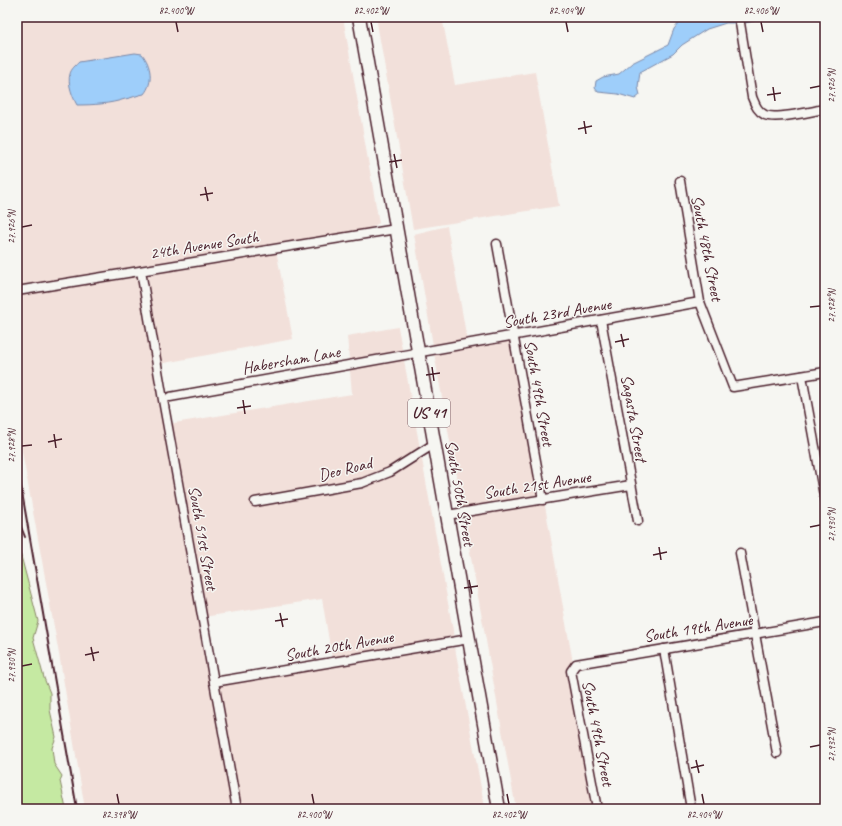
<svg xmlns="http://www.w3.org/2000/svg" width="842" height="826" font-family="Caveat,sans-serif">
<rect width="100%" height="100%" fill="#f6f6f2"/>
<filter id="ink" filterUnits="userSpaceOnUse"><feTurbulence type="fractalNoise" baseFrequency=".025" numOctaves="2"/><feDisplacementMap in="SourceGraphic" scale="8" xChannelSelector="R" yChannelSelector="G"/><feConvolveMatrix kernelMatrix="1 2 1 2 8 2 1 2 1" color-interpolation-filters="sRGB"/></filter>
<g filter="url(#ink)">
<g fill="#f2e0da">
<polygon points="17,17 343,17 379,223 369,229 140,271 17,287"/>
<polygon points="376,17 442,17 455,85 535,72 559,206 413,229"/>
<polygon points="447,226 467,340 433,345 414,234"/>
<polygon points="276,250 293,339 159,364 144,273"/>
<polygon points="138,273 236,809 85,809 59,654 17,424 17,292"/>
<polygon points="398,327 454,636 332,658 322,599 203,617 168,424 352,394 347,336"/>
<polygon points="514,336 544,500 599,809 516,809 485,635 434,353"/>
<polygon points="455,648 485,809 239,809 216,685 319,666"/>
</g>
<polygon fill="#c5e9a2" stroke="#888466" points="17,544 21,556 38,621 33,638 44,678 50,693 50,710 56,737 52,748 54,764 62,776 60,781 66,809 17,809"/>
<g fill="#9ecefa" stroke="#7c88a7">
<polygon points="684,17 770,17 745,23 726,23 707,29 682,45 673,54 640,72 638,87 640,95 635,99 618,94 598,92 595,88 596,81 603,77 619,74 632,63 668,45 674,29"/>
<path d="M 135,53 L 142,54 C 151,65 154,82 144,94 C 137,95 132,98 125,99 C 110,104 93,105 77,105 C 73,98 67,83 70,74 C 71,69 76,65 79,62 Z"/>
</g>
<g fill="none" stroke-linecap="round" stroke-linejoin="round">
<g stroke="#4a1f2b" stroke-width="11">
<g id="minor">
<path d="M 739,17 L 752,97 C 755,104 757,111 765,115 C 776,120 812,111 825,109"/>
<polyline points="680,181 700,302 733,387 825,372"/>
<polyline points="497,244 543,500"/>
<polyline points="141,271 163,400 237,809"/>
<polyline points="17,291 396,229"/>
<polyline points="601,320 638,521"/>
<polyline points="802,376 825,501"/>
<polyline points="170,397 700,302"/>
<polyline points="255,502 362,483 390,472 434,444"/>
<polyline points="447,515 631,485"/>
<polyline points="740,553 777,753"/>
<polyline points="664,649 691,809"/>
<polyline points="214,682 469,639"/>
<polyline points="597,809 571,671 576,664 825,622"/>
</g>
</g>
<g stroke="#4a1f2b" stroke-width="15">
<polyline id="primary" points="359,17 499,809"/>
</g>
<use href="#minor" stroke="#f6f6f2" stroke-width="8"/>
<use href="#primary" stroke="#f6f6f2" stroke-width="12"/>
<g stroke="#4a1f2b" stroke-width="2">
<polyline points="17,464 77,809"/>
<polyline points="17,517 25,537"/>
</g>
</g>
</g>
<path fill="none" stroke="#4a1f2b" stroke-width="1.5" d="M 176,22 L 178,32M 371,22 L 373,32M 566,22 L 568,32M 761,22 L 763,32M 773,87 L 775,101M 810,88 L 820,86M 767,95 L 781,93M 584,121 L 586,134M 578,129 L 592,126M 394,154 L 397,168M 389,162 L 402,160M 205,187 L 208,201M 200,195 L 213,193M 22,227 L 32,225M 810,307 L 820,306M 621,334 L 624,347M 615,342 L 629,339M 432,367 L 434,381M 426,375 L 440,373M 243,400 L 245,414M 237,408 L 251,406M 54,434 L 56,448M 48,442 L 62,439M 22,446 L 32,445M 810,527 L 820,525M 659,547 L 661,560M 653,555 L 667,552M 469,580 L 472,594M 464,588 L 478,586M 280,613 L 283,627M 275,621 L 288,619M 91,647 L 94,661M 85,655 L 99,652M 22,666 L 32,664M 810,747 L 820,745M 696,760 L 699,773M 691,768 L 704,765M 117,794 L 119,804M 312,794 L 314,804M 507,794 L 509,804M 702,794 L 704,804"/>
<g text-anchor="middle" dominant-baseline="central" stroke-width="3" stroke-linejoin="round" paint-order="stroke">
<rect fill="#f6f6f2" stroke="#7e6067" stroke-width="1" x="408" y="399" width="42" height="28" rx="3"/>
<g font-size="16" font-weight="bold" fill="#4a1f2b">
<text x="429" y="413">US 41</text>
</g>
<g font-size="17" fill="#4a1f2b" stroke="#f6f6f2">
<text transform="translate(204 245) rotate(-9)">24th Avenue South</text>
<text transform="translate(707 248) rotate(79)">South 48th Street</text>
<text transform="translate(557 313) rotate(-10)">South 23rd Avenue</text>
<text transform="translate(291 360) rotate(-10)">Habersham Lane</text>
<text transform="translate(539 393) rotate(80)">South 49th Street</text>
<text transform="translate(634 418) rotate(80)">Sagasta Street</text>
<text transform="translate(345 469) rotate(-14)">Deo Road</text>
<text transform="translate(537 485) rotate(-9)">South 21st Avenue</text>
<text transform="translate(460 493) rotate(80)">South 50th Street</text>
<text transform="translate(203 538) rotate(80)">South 51st Street</text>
<text transform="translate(698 628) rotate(-9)">South 19th Avenue</text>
<text transform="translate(339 646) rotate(-10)">South 20th Avenue</text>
<text transform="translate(598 733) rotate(79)">South 49th Street</text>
</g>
</g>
<rect width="842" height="826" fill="none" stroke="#f6f6f2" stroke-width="44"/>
<rect x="22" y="22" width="798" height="782" fill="none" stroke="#4a1f2b" stroke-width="1.5"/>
<g font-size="10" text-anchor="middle" fill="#4a1f2b">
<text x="176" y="14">82.400°W</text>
<text x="371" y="14">82.402°W</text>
<text x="566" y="14">82.404°W</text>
<text x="761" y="14">82.406°W</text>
<text transform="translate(831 86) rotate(-90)" y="4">27.926°N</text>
<text transform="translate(11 227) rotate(-90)" y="4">27.926°N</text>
<text transform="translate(831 306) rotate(-90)" y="4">27.928°N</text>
<text transform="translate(11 446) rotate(-90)" y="4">27.928°N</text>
<text transform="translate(831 525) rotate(-90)" y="4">27.930°N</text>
<text transform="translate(11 666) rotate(-90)" y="4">27.930°N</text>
<text transform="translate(831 745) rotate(-90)" y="4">27.932°N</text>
<text x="119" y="818">82.398°W</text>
<text x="314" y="818">82.400°W</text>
<text x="509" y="818">82.402°W</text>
<text x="704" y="818">82.404°W</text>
</g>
</svg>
